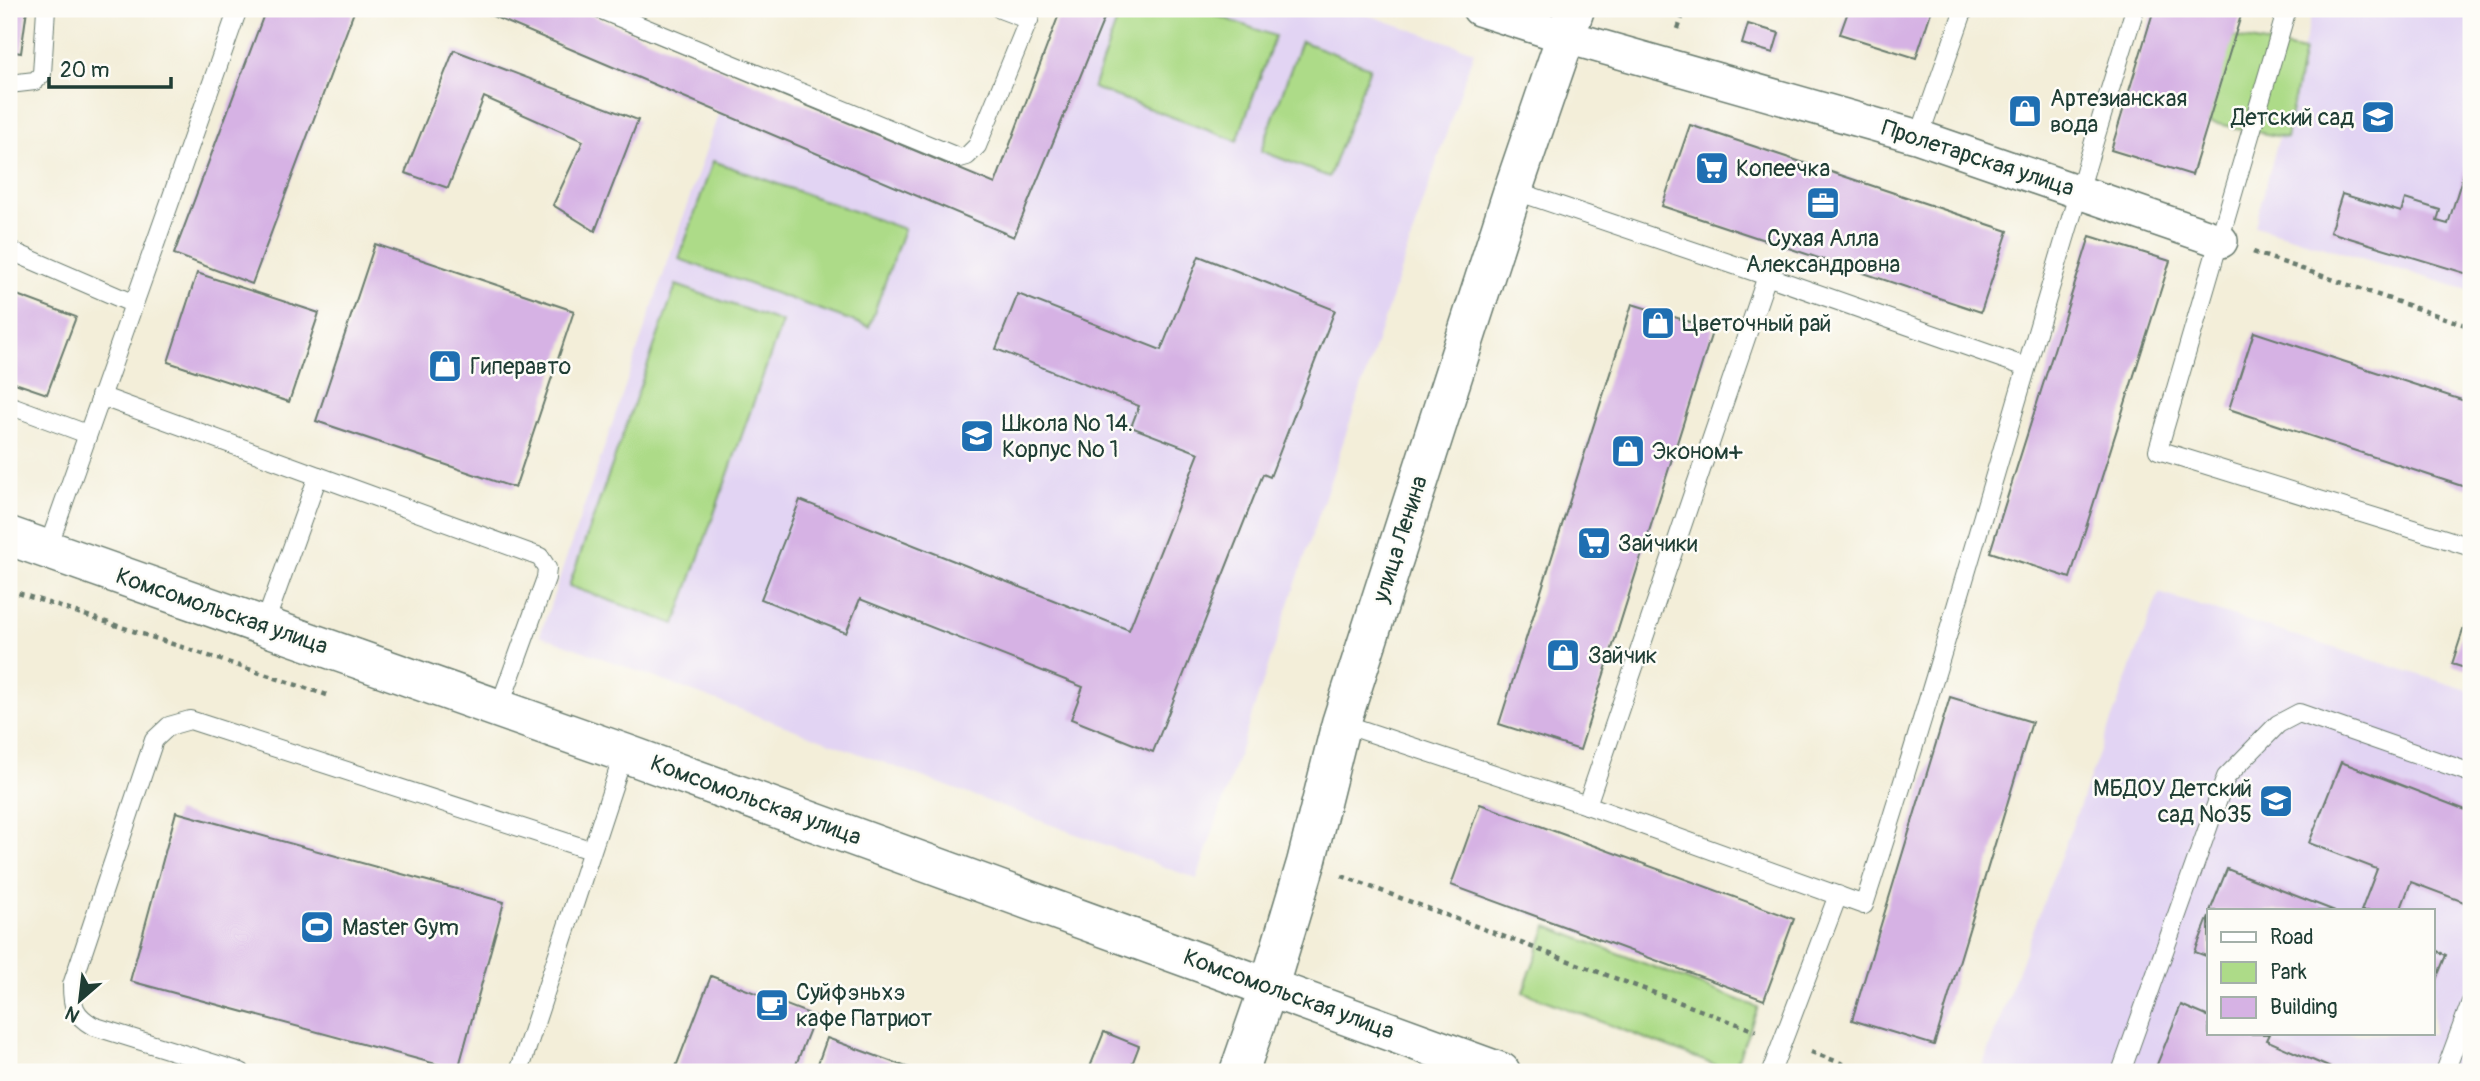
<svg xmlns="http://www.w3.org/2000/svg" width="2480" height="1081" font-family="Pangolin,sans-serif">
<rect width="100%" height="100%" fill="#fdfcf7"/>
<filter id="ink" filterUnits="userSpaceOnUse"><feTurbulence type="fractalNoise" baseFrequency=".0143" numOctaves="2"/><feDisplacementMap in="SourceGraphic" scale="14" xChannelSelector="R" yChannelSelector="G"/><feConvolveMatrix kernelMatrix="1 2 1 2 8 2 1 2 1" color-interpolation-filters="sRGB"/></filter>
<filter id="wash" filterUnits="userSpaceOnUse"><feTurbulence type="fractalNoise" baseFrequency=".00686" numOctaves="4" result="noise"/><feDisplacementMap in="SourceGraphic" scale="28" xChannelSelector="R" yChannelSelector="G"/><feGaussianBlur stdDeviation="1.57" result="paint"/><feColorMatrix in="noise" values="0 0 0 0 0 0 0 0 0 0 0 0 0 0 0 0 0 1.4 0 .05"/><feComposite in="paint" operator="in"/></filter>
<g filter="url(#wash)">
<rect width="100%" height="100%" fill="#f3eed9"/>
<g fill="#e2d4f3" fill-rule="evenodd">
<polygon points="1108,9 1350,9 1474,51 1197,879 540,635 719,112 1013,237"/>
<polygon points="2313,9 2471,9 2471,291 2255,226"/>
<path d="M 2159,593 L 2471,691 L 2471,1072 L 1980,1072 ZM 2209,911 L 2433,911 L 2433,1034 L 2209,1034 Z"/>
</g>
<g fill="#addb88" stroke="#668c5e" stroke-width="2">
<polygon points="1121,9 1198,9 1275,36 1237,141 1093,88"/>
<polygon points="2197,29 2304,51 2286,138 2179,116"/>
<polygon points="1301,41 1370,67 1329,177 1261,151"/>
<polygon points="713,161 904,229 869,327 679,259"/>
<polygon points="676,285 782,322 675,624 569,586"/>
<polygon points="1547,926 1758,1007 1733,1072 1523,992"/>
</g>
<g id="blocks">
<g fill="#d6b2e4">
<polygon points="9,9 27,9 21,53 9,51"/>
<polygon points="266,9 355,9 252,284 174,254"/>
<polygon points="476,9 576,9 995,184 1061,9 1108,9 1014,237"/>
<polygon points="1849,9 1932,9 1916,58 1840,34"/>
<polygon points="2154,9 2243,9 2192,175 2111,150"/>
<polygon points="1748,24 1779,33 1773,53 1742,44"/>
<polygon points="454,50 638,120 595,231 553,205 583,141 484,97 448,188 405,173"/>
<polygon points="1690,125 2008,231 1981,312 1662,206"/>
<polygon points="2471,149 2471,275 2330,232 2342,194 2401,212 2405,199 2440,210 2437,221 2448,224"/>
<polygon points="2090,236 2170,261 2070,578 1990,552"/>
<polygon points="375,244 574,311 515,488 316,421"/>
<polygon points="1199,256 1335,310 1270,477 1263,474 1153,752 1071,719 1083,687 860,599 846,633 761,599 800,500 1129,630 1199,453 1131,427 1139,406 996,349 1018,294 1161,350"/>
<polygon points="197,273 319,313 289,402 168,362"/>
<polygon points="9,292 76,317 47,394 9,381"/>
<polygon points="1632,304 1713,329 1580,750 1499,724"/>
<polygon points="2254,332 2471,403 2471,489 2229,409"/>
<polygon points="2468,615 2471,616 2471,670 2452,664"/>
<polygon points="1950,697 2032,722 1934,1045 1852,1020"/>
<polygon points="2341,762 2471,812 2471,897 2469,904 2411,882 2400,911 2361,911 2377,869 2309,843"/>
<polygon points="1480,804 1794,919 1764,1000 1451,885"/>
<polygon points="176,812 504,902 458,1070 130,981"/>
<polygon points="2227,869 2335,911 2210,911"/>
<polygon points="2209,916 2209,957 2195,952"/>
<polygon points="2433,949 2446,955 2433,987"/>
<polygon points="711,976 815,1016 793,1072 674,1072"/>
<polygon points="2181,1005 2209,1017 2209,1034 2269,1034 2266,1040 2340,1072 2154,1072"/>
<polygon points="1104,1032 1139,1046 1129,1072 1088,1072"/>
<polygon points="827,1038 920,1072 815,1072"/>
</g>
</g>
</g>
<g filter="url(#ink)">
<use href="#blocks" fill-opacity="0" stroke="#697b6e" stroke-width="2"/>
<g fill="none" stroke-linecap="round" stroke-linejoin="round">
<g stroke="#697b6e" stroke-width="20">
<g id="service">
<polyline points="599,9 960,158 967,156 977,146 1033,9"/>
<polyline points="1000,9 1029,20"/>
<polyline points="2287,9 2158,450 2471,547"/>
<polyline points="9,84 35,81 42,74 46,9"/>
<polyline points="1919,137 1964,9"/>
<polyline points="1513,190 1767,276"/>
<polyline points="9,250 134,304 47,550"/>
<polyline points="134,304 238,9"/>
<path d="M 2026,367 L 1767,276 L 1587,805 L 1864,905 C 1960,608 2041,306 2135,9"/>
<polyline points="100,396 318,476"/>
<polyline points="9,405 87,434"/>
<polyline points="264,626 318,476 540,557 547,568 546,578 499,708"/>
<polyline points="1341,723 1587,805"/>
<path d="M 241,1072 L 93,1026 C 74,1015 72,1006 72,985 L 154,740 L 169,726 L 190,720 L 590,850"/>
<polyline points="519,1072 624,753"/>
<polyline points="1771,1072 1838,895"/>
<polyline points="2121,1072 2226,777 2278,724 2299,713 2471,773"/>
<polyline points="2445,1072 2471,1002"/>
</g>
</g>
<g stroke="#697b6e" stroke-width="36">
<polyline id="minor" points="1479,9 1567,37 1919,137 2221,241"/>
</g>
<g stroke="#697b6e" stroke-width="41">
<g id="secondary">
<polyline points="9,536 624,753 1501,1072"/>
<polyline points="1239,1072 1269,986 1306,863 1341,723 1513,190 1575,9"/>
</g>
</g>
<g stroke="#697b6e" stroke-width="4.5" stroke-dasharray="5 5" stroke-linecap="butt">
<polyline points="1678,29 1685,9"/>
<polyline points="2253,252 2471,327"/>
<polyline points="9,590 327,695"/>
<polyline points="1342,876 1756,1031"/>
<polyline points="1811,1052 1865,1072"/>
</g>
<use href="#service" stroke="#fff" stroke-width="18"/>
<use href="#minor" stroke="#fff" stroke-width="33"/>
<use href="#secondary" stroke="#fff" stroke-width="38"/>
</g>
</g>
<defs>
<g id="shop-square" transform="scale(1.75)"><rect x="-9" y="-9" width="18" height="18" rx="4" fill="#1f6fb2" stroke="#fdfcf7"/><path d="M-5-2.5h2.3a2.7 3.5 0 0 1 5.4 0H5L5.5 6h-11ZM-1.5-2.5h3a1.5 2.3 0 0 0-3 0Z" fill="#fff"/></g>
<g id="school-square" transform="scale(1.75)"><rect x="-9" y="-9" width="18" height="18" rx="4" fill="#1f6fb2" stroke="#fdfcf7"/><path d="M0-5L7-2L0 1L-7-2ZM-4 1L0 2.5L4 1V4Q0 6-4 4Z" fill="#fff"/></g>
<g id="supermarket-square" transform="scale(1.75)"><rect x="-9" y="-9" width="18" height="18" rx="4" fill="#1f6fb2" stroke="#fdfcf7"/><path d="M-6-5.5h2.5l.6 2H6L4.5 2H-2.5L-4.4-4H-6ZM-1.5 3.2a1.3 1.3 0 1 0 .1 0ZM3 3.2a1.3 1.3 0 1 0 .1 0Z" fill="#fff"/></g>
<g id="office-square" transform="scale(1.75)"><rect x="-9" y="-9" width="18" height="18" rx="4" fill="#1f6fb2" stroke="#fdfcf7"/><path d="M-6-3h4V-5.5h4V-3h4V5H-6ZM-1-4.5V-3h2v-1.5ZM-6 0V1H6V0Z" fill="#fff"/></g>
<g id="stadium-square" transform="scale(1.75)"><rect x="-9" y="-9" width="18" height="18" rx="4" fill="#1f6fb2" stroke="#fdfcf7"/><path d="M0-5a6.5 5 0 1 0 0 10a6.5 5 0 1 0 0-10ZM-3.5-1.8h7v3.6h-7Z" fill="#fff"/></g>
<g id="cafe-square" transform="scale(1.75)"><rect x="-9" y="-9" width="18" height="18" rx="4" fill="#1f6fb2" stroke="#fdfcf7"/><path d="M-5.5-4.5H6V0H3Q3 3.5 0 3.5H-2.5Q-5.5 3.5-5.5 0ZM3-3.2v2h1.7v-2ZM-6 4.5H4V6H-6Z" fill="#fff"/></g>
</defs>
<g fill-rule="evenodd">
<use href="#shop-square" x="2025" y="111"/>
<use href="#school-square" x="2378" y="117"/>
<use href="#supermarket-square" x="1712" y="168"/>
<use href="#office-square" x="1823" y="203"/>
<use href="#shop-square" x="1658" y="323"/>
<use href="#shop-square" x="445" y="366"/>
<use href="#school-square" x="977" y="436"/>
<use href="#shop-square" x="1628" y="451"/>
<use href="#supermarket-square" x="1594" y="543"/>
<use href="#shop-square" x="1563" y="655"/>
<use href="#school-square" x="2276" y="801"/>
<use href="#stadium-square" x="317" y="927"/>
<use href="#cafe-square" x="772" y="1005"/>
</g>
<g text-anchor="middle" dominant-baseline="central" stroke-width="5" stroke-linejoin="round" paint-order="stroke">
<g font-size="23" fill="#1f3d34" stroke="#fdfcf7" text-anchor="start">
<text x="2050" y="98">Артезианская<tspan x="2050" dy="26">вода</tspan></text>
<text x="2354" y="117" text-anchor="end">Детский сад</text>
<text x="1736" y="168">Копеечка</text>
<text x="1823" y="238" text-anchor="middle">Сухая Алла<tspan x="1823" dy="26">Александровна</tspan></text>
<text x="1682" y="323">Цветочный рай</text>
<text x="470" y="366">Гиперавто</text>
<text x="1002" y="423">Школа № 14.<tspan x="1002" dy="26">Корпус № 1</tspan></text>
<text x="1652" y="451">Эконом+</text>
<text x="1618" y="543">Зайчики</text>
<text x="1588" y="655">Зайчик</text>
<text x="2252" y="788" text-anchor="end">МБДОУ Детский<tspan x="2252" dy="26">сад №35</tspan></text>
<text x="342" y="927">Master Gym</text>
<text x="796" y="992">Суйфэньхэ<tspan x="796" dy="26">кафе Патриот</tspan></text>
</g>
<g font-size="23" fill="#1f3d34" stroke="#fdfcf7">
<text transform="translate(1978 158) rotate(18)">Пролетарская улица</text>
<text transform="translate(1400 539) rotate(-72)">улица Ленина</text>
<text transform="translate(222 611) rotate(19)">Комсомольская улица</text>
<text transform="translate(756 800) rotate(20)">Комсомольская улица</text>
<text transform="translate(1289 994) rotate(20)">Комсомольская улица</text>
</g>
</g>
<rect width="2480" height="1081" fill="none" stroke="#fdfcf7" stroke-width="35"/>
<rect x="2207" y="909" width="228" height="126" fill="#fdfcf7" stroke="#a4b0a9" stroke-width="2"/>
<rect x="2221" y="932" width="35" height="10" fill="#ffffff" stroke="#a4b0a9" stroke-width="2"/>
<text x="2270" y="944" font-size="21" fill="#1f3d34">Road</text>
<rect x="2221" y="962" width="35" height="21" fill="#addb88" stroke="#a4b0a9" stroke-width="2"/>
<text x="2270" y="979" font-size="21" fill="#1f3d34">Park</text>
<rect x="2221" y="997" width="35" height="21" fill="#d6b2e4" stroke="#a4b0a9" stroke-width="2"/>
<text x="2270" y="1014" font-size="21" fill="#1f3d34">Building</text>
<g transform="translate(80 1000) rotate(208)" stroke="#fdfcf7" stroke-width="5" paint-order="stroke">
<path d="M0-5L12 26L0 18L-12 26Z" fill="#1f3d34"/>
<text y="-10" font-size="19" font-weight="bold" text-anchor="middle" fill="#1f3d34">N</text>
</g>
<path d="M49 77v10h122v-10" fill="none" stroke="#1f3d34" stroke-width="3.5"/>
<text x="60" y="77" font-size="21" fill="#1f3d34" stroke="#fdfcf7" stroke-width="5" paint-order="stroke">20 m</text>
</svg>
